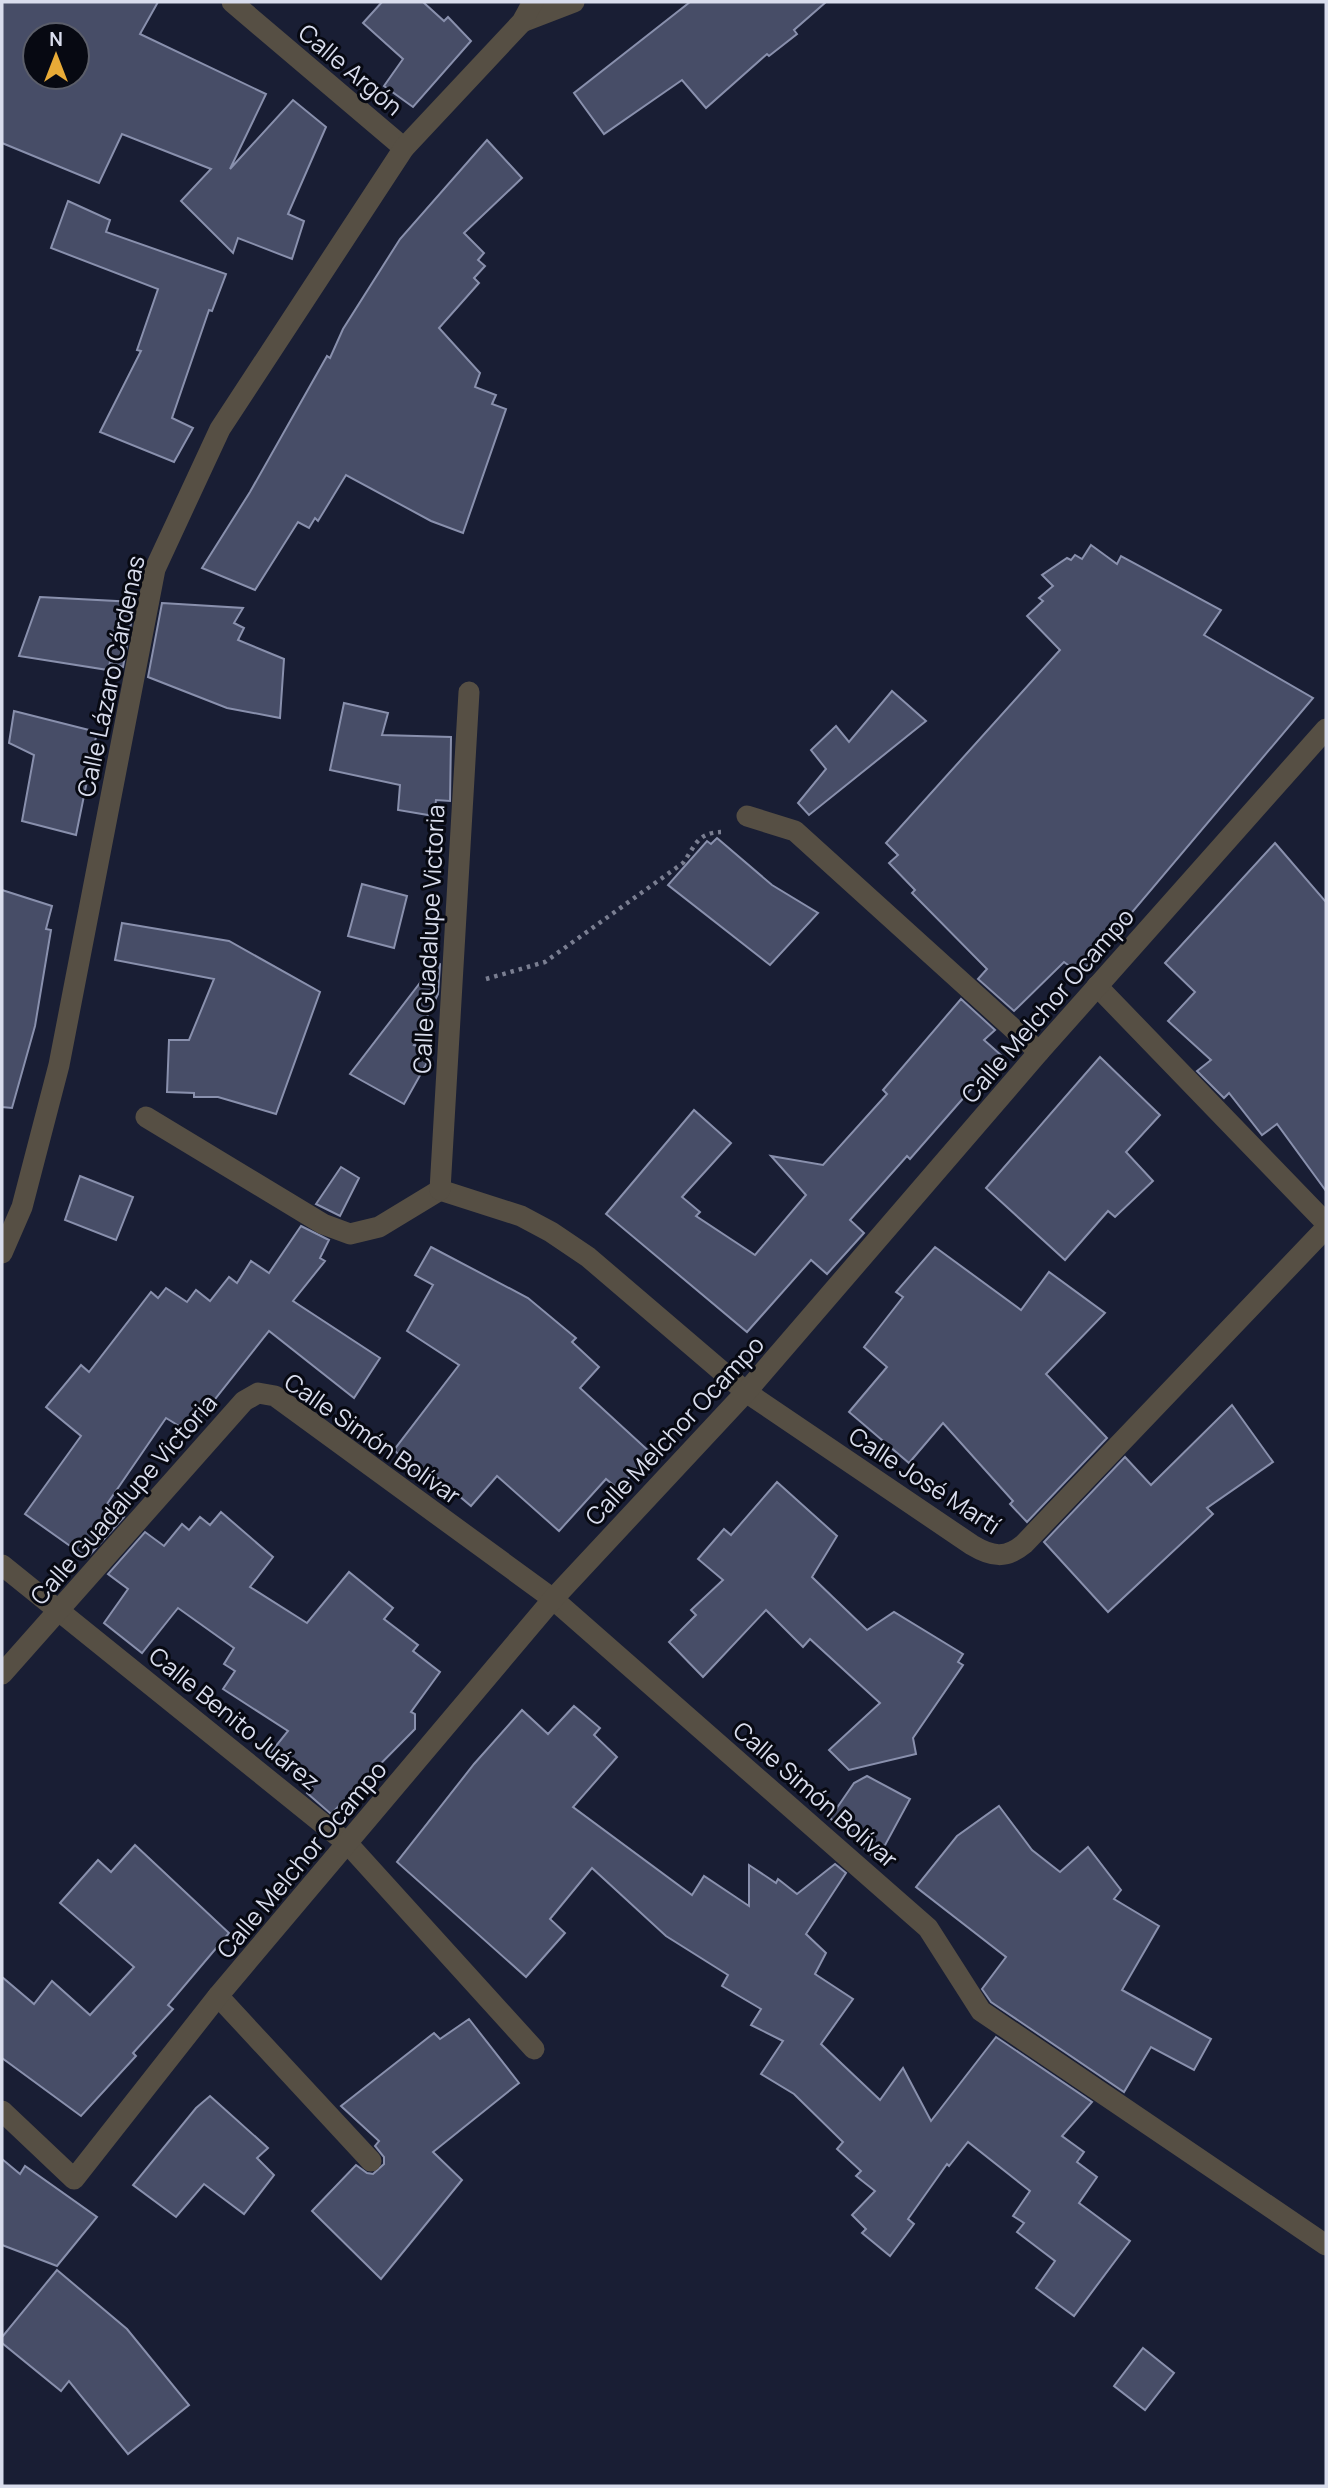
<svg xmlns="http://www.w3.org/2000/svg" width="1328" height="2488" font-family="Manrope,sans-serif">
<rect width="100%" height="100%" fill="#191e34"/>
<g fill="#474d67" stroke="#8990ad" stroke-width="2" fill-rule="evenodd">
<path d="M 2,2 L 158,2 L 140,34 L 266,94 L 230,169 L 293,100 L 326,127 L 288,214 L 304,221 L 292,259 L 238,238 L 233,253 L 181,201 L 211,169 L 122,134 L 99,183 L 2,143 ZM 35,35 L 77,35 L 77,77 L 35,77 Z"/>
<polygon points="382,2 423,2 444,21 448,17 471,41 413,107 384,86 403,59 363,23"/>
<polygon points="690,2 826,2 794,30 797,34 769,56 767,54 706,108 682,80 604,134 574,93"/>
<polygon points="487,140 522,178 464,233 484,253 478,260 485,266 474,278 479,283 439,328 480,373 475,387 496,395 492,404 506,409 463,533 431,521 346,475 318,521 315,518 309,528 298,522 255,590 202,568 250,492 327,356 330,358 343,329 400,239"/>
<polygon points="68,201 110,220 106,232 226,274 212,311 209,310 172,418 193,428 174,462 100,432 141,351 137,350 158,289 51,248"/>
<polygon points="1091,545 1117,564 1121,556 1221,610 1204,635 1313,698 1080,974 1064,962 1014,1011 978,979 987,969 912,893 915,890 889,863 898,855 886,843 1060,650 1027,616 1043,601 1039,598 1053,586 1042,575 1067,558 1071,560 1075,555 1082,559"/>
<polygon points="40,597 135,602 123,667 110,662 108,670 19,656"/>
<polygon points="162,603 243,608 234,623 244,628 238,640 284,659 280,718 227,708 148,677"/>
<polygon points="892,691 926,721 809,815 798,803 826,769 811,750 836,726 849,742"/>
<polygon points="344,703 388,713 382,735 451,737 450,801 436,800 434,816 398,810 400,785 330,770"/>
<polygon points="14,711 97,732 76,835 22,821 34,755 9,743"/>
<polygon points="717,838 772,885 818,913 770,965 668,885 707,841 711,844"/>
<polygon points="1275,843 1326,902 1326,1191 1277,1124 1262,1135 1229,1093 1224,1098 1197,1071 1211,1060 1168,1021 1195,992 1165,963"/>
<polygon points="362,884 407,896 394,948 348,936"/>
<polygon points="2,890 52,906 46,929 51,930 35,1026 12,1108 2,1107"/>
<polygon points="122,923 229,941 320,992 276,1114 218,1097 194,1097 194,1093 167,1092 169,1040 189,1040 214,979 115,960"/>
<polygon points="436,962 440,964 438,994 421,1029 425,1030 414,1045 433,1052 404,1104 350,1074"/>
<polygon points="961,999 995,1030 984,1040 1001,1055 910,1159 907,1156 850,1220 864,1233 827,1274 811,1260 747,1332 606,1214 694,1110 731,1143 682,1197 700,1212 696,1216 755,1255 806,1195 771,1156 823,1165 887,1094 883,1090"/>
<polygon points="1100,1057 1160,1115 1126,1152 1153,1181 1115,1217 1108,1211 1065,1260 986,1188"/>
<polygon points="341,1167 359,1178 340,1216 316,1204"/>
<polygon points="80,1176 133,1197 116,1240 65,1220"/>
<polygon points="301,1226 329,1240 320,1258 325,1261 293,1301 380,1358 354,1398 269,1331 189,1432 166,1418 107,1504 124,1517 87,1558 25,1514 81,1436 46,1407 81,1365 89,1372 151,1292 158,1298 166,1288 187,1302 196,1290 210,1301 229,1277 237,1283 251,1261 269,1273"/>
<polygon points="431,1247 528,1298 576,1338 572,1342 599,1367 580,1388 652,1454 618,1489 606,1479 559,1531 497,1476 471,1506 432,1473 427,1482 394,1450 459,1365 407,1331 433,1285 415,1275"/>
<polygon points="935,1247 1021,1310 1049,1272 1105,1313 1046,1374 1107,1438 1027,1522 1010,1504 1013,1501 943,1423 909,1463 849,1412 887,1367 864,1347 903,1297 896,1292"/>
<polygon points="1232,1405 1273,1462 1207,1508 1213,1514 1108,1612 1044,1542 1125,1457 1151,1485"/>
<polygon points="777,1482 837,1536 812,1577 867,1630 894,1612 963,1654 958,1662 963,1665 913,1738 916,1754 849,1770 829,1750 880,1703 810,1639 803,1647 766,1610 703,1677 669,1642 696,1615 691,1610 723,1580 698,1559 724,1529 731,1535"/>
<polygon points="221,1512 273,1557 250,1587 307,1623 349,1572 393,1608 384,1619 418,1645 413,1651 440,1672 411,1712 415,1714 415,1729 331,1814 307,1793 312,1786 271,1752 288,1731 223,1689 235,1671 224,1664 234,1648 178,1608 142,1653 104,1623 128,1589 108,1574 145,1532 164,1546 182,1524 189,1530 200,1517 210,1525"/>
<polygon points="574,1706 600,1728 594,1735 617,1757 573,1807 692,1895 704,1876 749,1906 749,1865 776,1883 778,1879 797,1894 835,1864 846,1873 806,1934 826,1953 815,1974 853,1999 821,2044 880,2100 903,2068 931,2121 996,2037 1092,2102 1062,2136 1084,2152 1077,2162 1097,2177 1079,2203 1130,2241 1074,2316 1036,2288 1055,2261 1017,2232 1024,2223 1013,2216 1030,2191 968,2142 949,2166 947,2164 908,2219 914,2224 890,2256 862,2233 866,2229 852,2215 875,2191 856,2176 861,2171 837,2149 843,2142 794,2094 761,2074 783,2041 751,2025 761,2009 722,1986 728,1975 666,1936 592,1868 550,1919 565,1933 526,1977 397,1862 474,1764 522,1710 548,1734"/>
<polygon points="867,1776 910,1799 877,1860 830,1818 854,1783"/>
<polygon points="999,1806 1032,1850 1060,1872 1088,1847 1121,1890 1114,1899 1159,1926 1122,1990 1211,2039 1194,2070 1151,2047 1124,2092 991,2002 982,1989 1006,1957 916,1887 957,1836"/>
<polygon points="135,1845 229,1933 168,2005 173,2009 133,2053 136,2056 81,2116 2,2058 2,1977 34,2004 52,1981 90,2015 134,1967 60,1903 98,1860 111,1872"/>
<polygon points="469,2019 519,2083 433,2152 462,2180 381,2279 312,2211 356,2165 367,2173 373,2174 384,2164 384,2157 375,2146 379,2141 341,2106 434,2033 440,2039"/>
<polygon points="210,2096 268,2148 257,2158 274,2175 244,2214 204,2184 176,2217 133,2185 196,2108"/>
<polygon points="2,2159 20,2174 25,2166 97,2217 57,2266 2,2245"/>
<polygon points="57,2270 127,2329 189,2405 128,2454 69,2381 61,2391 2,2343 2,2337"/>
<polygon points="1143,2348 1174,2373 1145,2410 1114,2386"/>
</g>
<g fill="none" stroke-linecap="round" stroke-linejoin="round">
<path stroke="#7a7e91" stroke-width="4.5" stroke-dasharray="3.5 5" stroke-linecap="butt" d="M 486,979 L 545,962 L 683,863 C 696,845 697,833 721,832"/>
<g stroke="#564f44" stroke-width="21">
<polyline points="232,2 404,148"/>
<polyline points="522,22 574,2"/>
<polyline points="747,816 795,831 1039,1052"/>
<polyline points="1097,986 1326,1223"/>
<polyline points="146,1117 323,1224 350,1234 379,1227 440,1190"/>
<path d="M 440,1190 L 521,1216 L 551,1232 L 588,1257 L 746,1392 L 972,1545 C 992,1557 1006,1559 1024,1544 L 1326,1228"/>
<polyline points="440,1190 469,692"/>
<polyline points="2,1253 22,1207 59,1065 155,569 220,429 404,148 522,22 533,2"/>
<polyline points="2,1565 348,1844 534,2049"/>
<polyline points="2,1674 244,1401 258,1393 275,1396 553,1599 928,1928 981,2011 1326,2245"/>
<polyline points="218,1996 371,2161"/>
<polyline points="2,2111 74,2179 218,1996 553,1599 746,1392 1039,1052 1326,729"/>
</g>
</g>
<g text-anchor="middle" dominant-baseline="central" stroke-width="6" stroke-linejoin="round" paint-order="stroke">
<g font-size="24" fill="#d9dded" stroke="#070912">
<text transform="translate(351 69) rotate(40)">Calle Argón</text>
<text transform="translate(110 676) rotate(-78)">Calle Lázaro Cárdenas</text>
<text transform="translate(428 939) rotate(-87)">Calle Guadalupe Victoria</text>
<text transform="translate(1047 1005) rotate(-49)">Calle Melchor Ocampo</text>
<text transform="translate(674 1430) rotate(-47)">Calle Melchor Ocampo</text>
<text transform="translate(373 1438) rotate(35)">Calle Simón Bolívar</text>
<text transform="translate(925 1480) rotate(33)">Calle José Martí</text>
<text transform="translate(123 1499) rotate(-49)">Calle Guadalupe Victoria</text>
<text transform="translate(235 1718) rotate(39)">Calle Benito Juárez</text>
<text transform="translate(816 1794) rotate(41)">Calle Simón Bolívar</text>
<text transform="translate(301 1859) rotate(-50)">Calle Melchor Ocampo</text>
</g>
</g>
<rect width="1328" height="2488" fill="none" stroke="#d9dded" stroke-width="7"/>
<g transform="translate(56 56)"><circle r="33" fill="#070912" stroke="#5b5e6a" stroke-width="2"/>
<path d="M0-5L12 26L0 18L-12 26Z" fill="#e8ab37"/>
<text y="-10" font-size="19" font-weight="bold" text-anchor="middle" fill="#d9dded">N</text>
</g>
</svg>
